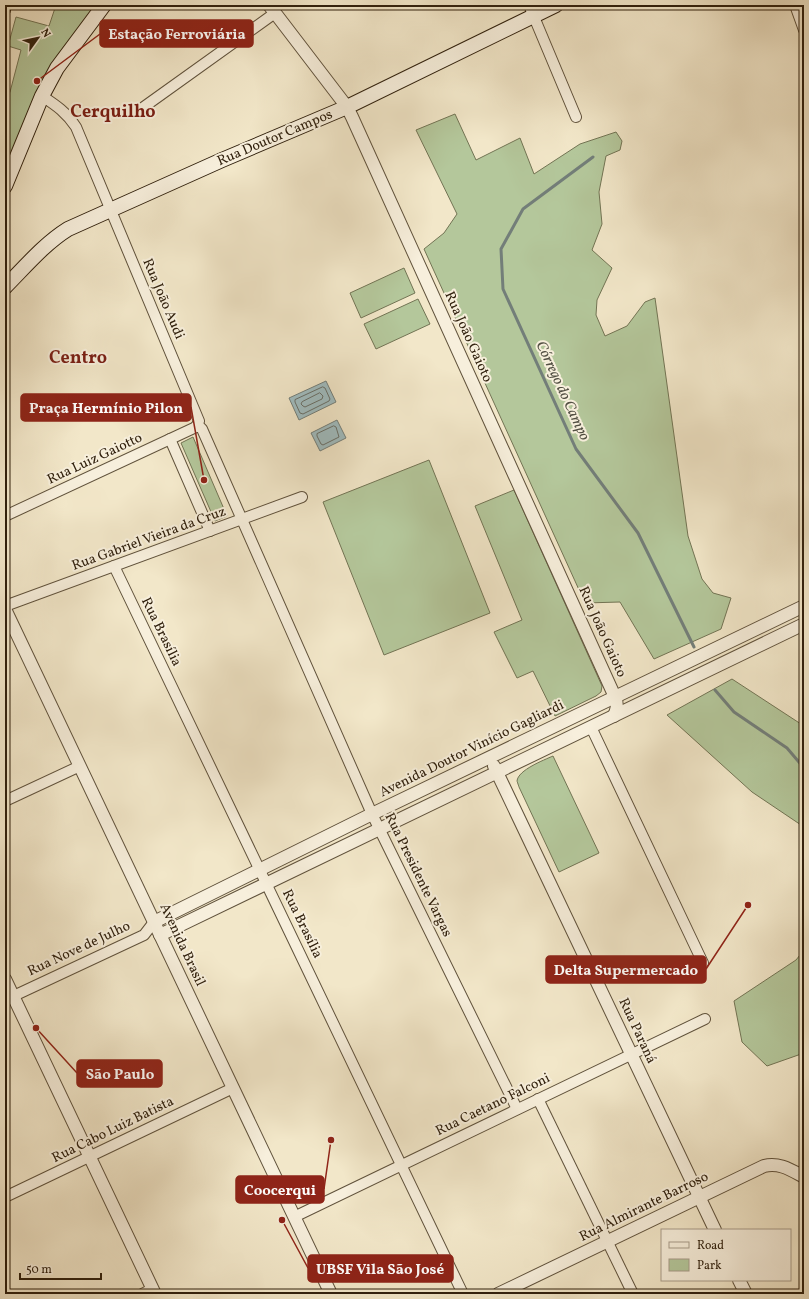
<svg xmlns="http://www.w3.org/2000/svg" width="809" height="1299" font-family="Vollkorn,serif">
<rect width="100%" height="100%" fill="#f2e7c9"/>
<filter id="stains"><feTurbulence type="fractalNoise" baseFrequency=".005" numOctaves="4"/><feColorMatrix values="0 0 0 0 .2 0 0 0 0 .09 0 0 0 0 .02 0 0 0 .5 -.17"/></filter>
<radialGradient id="worn" r=".72"><stop offset=".6" stop-color="#630" stop-opacity="0"/><stop offset="1" stop-color="#630" stop-opacity=".3"/></radialGradient>
<g fill="#b4c79b" stroke="#727454">
<polygon points="56,5 100,5 5,176 5,100 10,92 21,50 8,46 16,17 49,26"/>
<polygon points="455,114 476,160 520,138 534,174 580,144 616,132 622,141 620,150 606,156 599,192 602,224 592,250 612,268 597,300 596,315 605,336 627,326 645,302 655,298 688,536 702,579 713,593 731,598 721,629 654,659 620,602 585,603 424,249 444,233 457,214 416,130"/>
<polygon points="404,268 415,293 361,318 350,293"/>
<polygon points="418,299 430,324 376,349 364,324"/>
<polygon points="193,437 227,516 215,521 181,443"/>
<polygon points="429,460 490,613 384,655 323,502"/>
<polygon points="514,490 602,686 601,692 596,696 555,716 533,671 517,678 494,632 522,620 475,506"/>
<polygon points="732,679 804,726 804,827 752,792 667,715"/>
<path d="M 553,756 L 599,853 L 559,872 L 519,787 C 519,787 517,781 517,781 C 518,770 544,760 553,756 Z"/>
<polygon points="804,950 804,1053 767,1066 742,1042 734,1001 796,960"/>
</g>
<g fill="#a0bdc1" stroke="#737e79">
<polygon points="326,381 336,402 299,420 289,398"/>
<polygon points="337,420 346,438 320,451 311,433"/>
</g>
<g fill="none" stroke-linecap="round" stroke-linejoin="round">
<g stroke="#686e67" stroke-width="1">
<polygon points="323,387 325,388 330,399 329,401 303,414 300,413 295,402 295,400"/>
<polygon points="320,393 323,396 322,399 305,407 303,406 301,404 302,402"/>
<polygon points="334,426 336,427 339,437 323,445 321,444 317,436 317,434"/>
</g>
<g stroke="#737e79" stroke-width="3">
<polyline points="593,157 523,209 501,249 503,289 576,449 638,533 694,647"/>
<polyline points="715,690 734,712 787,748 804,768"/>
</g>
<g stroke="#60523c" stroke-width="12">
<g id="minor">
<polyline points="529,5 576,117"/>
<polyline points="795,5 804,30"/>
<path d="M 42,96 C 57,106 66,112 76,127 L 199,421 L 196,427"/>
<polyline points="141,109 275,13"/>
<polyline points="196,427 200,427 202,429 372,814 517,1109"/>
<polyline points="170,439 210,531"/>
<polyline points="5,516 196,427"/>
<polyline points="114,566 463,1294"/>
<polyline points="5,606 302,497"/>
<polyline points="591,727 703,963"/>
<polyline points="5,801 80,766"/>
<polyline points="5,1000 144,935 154,922"/>
<polyline points="538,1099 633,1294"/>
<polyline points="5,1197 233,1088"/>
<polyline points="294,1217 705,1019"/>
<polyline points="142,1294 152,1289"/>
</g>
</g>
<g stroke="#60523c" stroke-width="14">
<g id="tertiary">
<path d="M 269,5 L 347,107 L 352,117 L 615,697 C 618,705 617,709 614,716"/>
<polyline points="5,609 331,1294"/>
<polyline points="494,766 715,1230"/>
<polyline points="154,922 372,814 804,606"/>
<polyline points="160,935 804,624"/>
<polyline points="5,979 155,1294"/>
<polyline points="739,1280 746,1294"/>
<path d="M 498,1294 L 764,1166 C 779,1162 791,1170 804,1177"/>
</g>
</g>
<g stroke="#30200d" stroke-width="16">
<g id="secondary">
<polyline points="5,186 42,96 57,68 104,5"/>
<path d="M 5,287 C 25,267 44,244 68,229 L 222,160 L 347,107 L 556,5"/>
</g>
</g>
<use href="#minor" stroke="#f7efdc" stroke-width="10"/>
<use href="#tertiary" stroke="#f7efdc" stroke-width="12"/>
<use href="#secondary" stroke="#f7efdc" stroke-width="14"/>
<polyline stroke="#30200d" stroke-width="3" stroke-dasharray="7 7" stroke-linecap="butt" points="5,26 11,5"/>
</g>
<g text-anchor="middle" dominant-baseline="central" stroke-width="4" stroke-linejoin="round" paint-order="stroke">
<g font-size="14" fill="#30200d" stroke="#f7efdc">
<text transform="translate(275 138) rotate(-23)">Rua Doutor Campos</text>
<text transform="translate(163 299) rotate(67)">Rua João Audi</text>
<text transform="translate(468 337) rotate(66)">Rua João Gaioto</text>
<text transform="translate(95 459) rotate(-25)">Rua Luiz Gaiotto</text>
<text transform="translate(149 539) rotate(-20)">Rua Gabriel Vieira da Cruz</text>
<text transform="translate(161 632) rotate(64)">Rua Brasília</text>
<text transform="translate(602 632) rotate(66)">Rua João Gaioto</text>
<text transform="translate(472 749) rotate(-26)">Avenida Doutor Vinício Gagliardi</text>
<text transform="translate(418 875) rotate(64)">Rua Presidente Vargas</text>
<text transform="translate(302 924) rotate(64)">Rua Brasília</text>
<text transform="translate(182 945) rotate(65)">Avenida Brasil</text>
<text transform="translate(79 949) rotate(-25)">Rua Nove de Julho</text>
<text transform="translate(637 1031) rotate(65)">Rua Paraná</text>
<text transform="translate(493 1105) rotate(-26)">Rua Caetano Falconi</text>
<text transform="translate(113 1130) rotate(-26)">Rua Cabo Luiz Batista</text>
<text transform="translate(644 1207) rotate(-26)">Rua Almirante Barroso</text>
</g>
<g font-size="15" font-style="italic" fill="#524f43" stroke="#f7efdc">
<text transform="translate(562 391) rotate(65)">Córrego do Campo</text>
</g>
<g font-size="18" font-weight="bold" fill="#7a1f14" stroke="#f7efdc">
<text x="113" y="112">Cerquilho</text>
<text x="78" y="358">Centro</text>
</g>
</g>
<path fill="none" stroke="#8f2418" stroke-width="1.5" d="M37 81L100 34M204 480L191 407M748 905L706 969M36 1028L77 1073M331 1140L324 1189M282 1220L308 1268"/>
<g fill="#8f2418" stroke="#f7efdc" stroke-width="1.5">
<circle cx="37" cy="81" r="4"/>
<circle cx="204" cy="480" r="4"/>
<circle cx="748" cy="905" r="4"/>
<circle cx="36" cy="1028" r="4"/>
<circle cx="331" cy="1140" r="4"/>
<circle cx="282" cy="1220" r="4"/>
</g>
<g fill="#8f2418" stroke="#8f2418" stroke-width="1.5">
<rect x="100" y="20" width="153" height="27" rx="4"/>
<rect x="21" y="394" width="170" height="27" rx="4"/>
<rect x="546" y="956" width="160" height="27" rx="4"/>
<rect x="77" y="1060" width="85" height="27" rx="4"/>
<rect x="236" y="1176" width="88" height="27" rx="4"/>
<rect x="308" y="1255" width="145" height="27" rx="4"/>
</g>
<g font-size="15" text-anchor="middle" font-weight="bold" fill="#fff">
<text x="177" y="39">Estação Ferroviária</text>
<text x="106" y="413">Praça Hermínio Pilon</text>
<text x="626" y="975">Delta Supermercado</text>
<text x="120" y="1079">São Paulo</text>
<text x="280" y="1195">Coocerqui</text>
<text x="380" y="1274">UBSF Vila São José</text>
</g>
<rect width="809" height="1299" fill="none" stroke="#f2e7c9" stroke-width="20"/>
<rect x="6" y="6" width="797" height="1287" fill="none" stroke="#30200d" stroke-width="2"/>
<rect x="10" y="10" width="789" height="1279" fill="none" stroke="#30200d"/>
<rect x="661" y="1229" width="130" height="52" fill="#f7efdc" stroke="#a79c89"/>
<rect x="669" y="1242" width="20" height="6" fill="#f7efdc" stroke="#a79c89"/>
<text x="697" y="1249" font-size="12" fill="#30200d">Road</text>
<rect x="669" y="1259" width="20" height="12" fill="#b4c79b" stroke="#a79c89"/>
<text x="697" y="1269" font-size="12" fill="#30200d">Park</text>
<g transform="translate(38 38) rotate(57)" stroke="#f7efdc" stroke-width="3" paint-order="stroke">
<path d="M0-3L7 15L0 10L-7 15Z" fill="#30200d"/>
<text y="-6" font-size="11" font-weight="bold" text-anchor="middle" fill="#30200d">N</text>
</g>
<path d="M20 1273v6h81v-6" fill="none" stroke="#30200d" stroke-width="2"/>
<text x="26" y="1273" font-size="12" fill="#30200d" stroke="#f7efdc" stroke-width="3" paint-order="stroke">50 m</text>
<rect width="100%" height="100%" filter="url(#stains)"/>
<rect width="100%" height="100%" fill="url(#worn)"/>
</svg>
